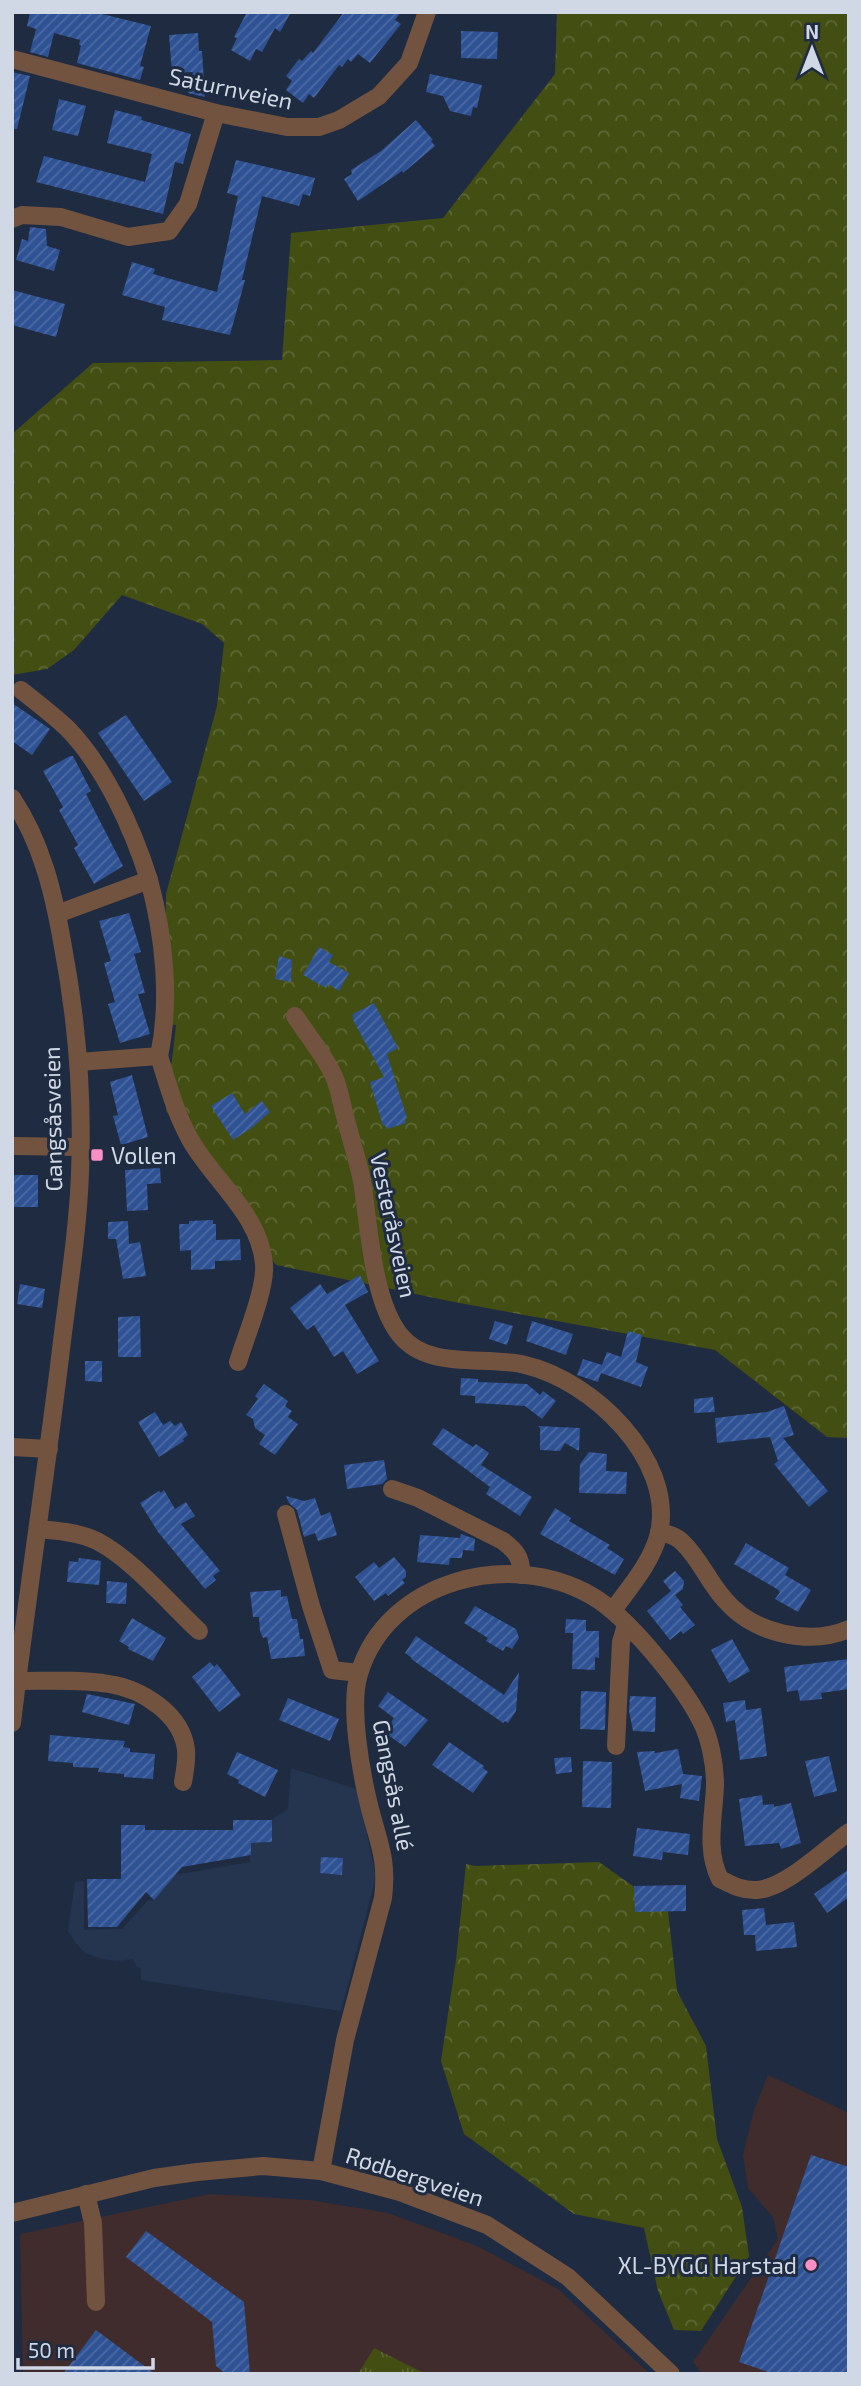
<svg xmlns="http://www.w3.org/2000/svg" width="861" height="2386" font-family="'Exo 2',sans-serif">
<defs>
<pattern id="grass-tufts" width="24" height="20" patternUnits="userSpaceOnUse" patternTransform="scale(1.75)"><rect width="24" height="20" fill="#434e12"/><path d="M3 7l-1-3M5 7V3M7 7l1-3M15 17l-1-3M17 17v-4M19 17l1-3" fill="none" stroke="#5d6734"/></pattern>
<pattern id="forest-crowns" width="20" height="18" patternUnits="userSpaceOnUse" patternTransform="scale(1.75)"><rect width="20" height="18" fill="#434e12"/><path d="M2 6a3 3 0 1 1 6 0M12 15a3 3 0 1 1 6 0" fill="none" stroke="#5d6734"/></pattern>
<pattern id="building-hatch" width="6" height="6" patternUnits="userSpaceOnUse" patternTransform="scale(1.75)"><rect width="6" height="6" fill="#2f5294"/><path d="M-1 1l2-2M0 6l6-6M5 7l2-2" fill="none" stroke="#4c6aa3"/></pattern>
</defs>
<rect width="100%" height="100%" fill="#1f2b40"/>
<g fill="#412c2d">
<polygon points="768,2075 849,2113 849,2374 702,2374 693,2362 778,2239 773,2217 748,2188 743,2155 754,2110"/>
<polygon points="210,2194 309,2200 388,2213 477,2246 558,2289 650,2374 23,2374 20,2234"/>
</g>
<polygon fill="#25344f" points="291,1768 357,1789 376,1877 341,2011 141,1980 141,1968 137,1967 133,1959 117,1961 102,1959 85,1953 75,1942 68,1931 75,1882 84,1881 84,1930 122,1929 148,1900 153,1901 174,1875 250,1862 250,1843 272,1842 271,1820 288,1809"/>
<polygon fill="url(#grass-tufts)" points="374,2348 426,2374 358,2374"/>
<g fill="url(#forest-crowns)">
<polygon points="557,12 849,12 849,1438 827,1437 715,1350 454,1302 276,1265 166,1111 176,1025 164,1024 166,894 217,706 224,643 202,624 122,595 74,650 47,669 12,675 12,434 93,363 282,360 291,233 443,218 555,74"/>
<polygon points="599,1862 668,1911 677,1991 706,2046 717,2139 742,2207 749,2256 701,2331 674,2330 658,2291 644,2228 574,2214 464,2134 441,2061 456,1960 466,1864 475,1866"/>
</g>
<g fill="url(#building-hatch)">
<polygon points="30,12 94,12 151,26 140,66 144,67 140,80 77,63 81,45 79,45 80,40 54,33 48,57 30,52 36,29 27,26"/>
<polygon points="247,12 291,12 280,32 275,28 262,52 256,49 250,61 231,50 237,38 234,37"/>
<polygon points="344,12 401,12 395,20 401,24 370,63 358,54 351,62 348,59 342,67 339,65 314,98 309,94 303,103 286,90 292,81 286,76 299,59 302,61 311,51 313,53"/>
<polygon points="461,31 498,32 497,59 461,58"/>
<polygon points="198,33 199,51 202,51 205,97 188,93 193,72 172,73 169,35"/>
<polygon points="12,72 30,76 17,129 12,129"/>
<polygon points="430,74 482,85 477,108 473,107 471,116 450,111 443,96 426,92"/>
<polygon points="59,99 86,106 78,136 52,130"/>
<polygon points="115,110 142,117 141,120 191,134 183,164 175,162 163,214 36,182 44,156 145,182 152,154 107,143"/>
<polygon points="416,120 433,140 431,141 435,146 403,173 402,171 358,201 344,179 352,174 351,170 381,151"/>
<polygon points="236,160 315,178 310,196 303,194 299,206 262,196 242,280 245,280 230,335 162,320 165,307 122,295 132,262 155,269 153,274 217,292 238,196 227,193"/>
<polygon points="30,227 46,229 47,246 60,250 54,271 16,260 22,239 28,241"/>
<polygon points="12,290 65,304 56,337 12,325"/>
<polygon points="12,703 50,729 32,755 12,741"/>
<polygon points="126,715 172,782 144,801 98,733"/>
<polygon points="70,756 73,756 91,791 86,794 123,866 94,884 74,848 78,845 59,810 63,807 43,771"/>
<polygon points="129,913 141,952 134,954 145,993 138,994 150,1034 120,1043 108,1004 115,1002 104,963 111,961 99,921"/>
<polygon points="319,947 333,955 329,962 349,973 339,991 328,984 326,988 303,975"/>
<polygon points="279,956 292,960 291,982 275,979"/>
<polygon points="374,1003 398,1048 387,1054 407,1118 405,1119 406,1123 387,1129 385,1125 383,1126 370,1082 384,1077 353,1020 353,1014"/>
<polygon points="132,1075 148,1137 121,1145 113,1116 118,1115 110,1082"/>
<polygon points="232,1093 245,1114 262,1101 270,1112 253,1127 233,1140 211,1106"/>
<polygon points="160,1168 161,1183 147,1184 148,1210 127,1211 125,1170"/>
<rect x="12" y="1175" width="26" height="32"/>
<polygon points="213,1220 213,1224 216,1224 216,1240 240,1239 241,1260 215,1261 215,1269 191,1270 191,1250 180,1251 179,1224 189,1224 189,1221"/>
<polygon points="128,1221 129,1244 140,1242 146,1276 123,1279 116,1239 108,1239 108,1222"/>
<polygon points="360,1275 368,1292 345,1305 379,1361 357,1374 343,1351 334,1357 314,1325 307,1330 290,1308 320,1284 327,1294"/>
<polygon points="20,1284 45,1289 42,1308 17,1304"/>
<polygon points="140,1316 141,1357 118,1357 118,1317"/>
<polygon points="495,1321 513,1326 507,1345 489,1339"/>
<polygon points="532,1321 573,1334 566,1355 526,1341"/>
<polygon points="628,1331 642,1335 636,1362 648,1367 641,1387 601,1373 598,1382 577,1375 583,1359 602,1365 607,1352 621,1357"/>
<polygon points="85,1361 102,1361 102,1382 85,1381"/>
<polygon points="461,1378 478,1379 478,1382 527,1384 540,1395 543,1391 556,1401 542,1419 525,1406 475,1403 475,1396 460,1395"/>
<polygon points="264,1384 288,1401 285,1406 292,1411 288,1417 298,1424 275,1455 259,1444 265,1435 255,1428 253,1419 246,1415 258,1399 255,1396"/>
<polygon points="713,1397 715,1412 694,1413 694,1399"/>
<polygon points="784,1406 794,1435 783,1438 828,1491 809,1507 774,1464 778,1461 770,1437 717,1443 715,1418 767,1412"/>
<polygon points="155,1412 163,1425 170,1421 175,1426 181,1422 188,1435 183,1439 184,1441 159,1457 138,1422"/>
<polygon points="538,1426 580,1428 579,1451 565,1443 560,1451 540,1450 540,1428"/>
<polygon points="443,1428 473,1447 476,1444 489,1453 481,1465 532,1497 520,1516 486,1494 490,1487 432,1444"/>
<polygon points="589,1452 607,1454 606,1471 627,1472 626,1494 579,1493 580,1464"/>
<polygon points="384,1460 387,1479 382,1484 347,1489 344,1465"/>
<polygon points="164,1490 175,1509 186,1502 195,1516 181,1524 220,1571 213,1576 216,1580 205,1589 158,1532 140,1503 159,1491 161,1493"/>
<polygon points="286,1496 304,1501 315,1498 321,1516 330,1512 337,1535 318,1541 315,1533 304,1537 297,1510 289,1503"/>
<polygon points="555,1508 571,1518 569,1521 610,1545 607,1548 624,1559 615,1575 540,1534"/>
<polygon points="461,1534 475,1539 474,1551 463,1550 462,1558 450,1558 449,1565 417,1562 420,1535 460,1538"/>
<polygon points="746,1543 789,1568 785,1575 811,1590 798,1612 775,1599 780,1592 777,1589 734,1564"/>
<polygon points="394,1557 406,1571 406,1577 402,1580 405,1583 388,1596 386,1593 374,1601 355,1577 374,1562 379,1568"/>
<polygon points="79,1558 101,1561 99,1585 67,1582 69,1561 78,1562"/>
<polygon points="675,1571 684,1581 683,1589 675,1595 683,1605 680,1607 695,1625 683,1634 681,1631 670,1640 647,1611 671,1591 663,1581"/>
<polygon points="107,1581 127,1583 126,1604 106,1603"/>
<polygon points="281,1590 281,1597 287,1596 292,1619 297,1619 300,1639 303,1639 305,1656 271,1659 267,1637 263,1638 260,1631 259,1617 253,1617 250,1592"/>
<polygon points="475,1606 516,1629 519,1638 512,1649 506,1646 503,1651 486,1641 488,1638 464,1623"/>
<polygon points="132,1618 166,1638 153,1661 128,1649 129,1647 119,1641"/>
<polygon points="566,1619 586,1620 586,1631 599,1631 599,1658 595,1657 595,1670 572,1669 573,1633 565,1633"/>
<polygon points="416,1636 504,1695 519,1672 516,1711 508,1723 505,1721 503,1723 411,1659 412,1658 405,1653"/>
<polygon points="732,1639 750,1671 729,1683 711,1650"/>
<polygon points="849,1659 849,1689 821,1693 822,1699 800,1701 798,1690 787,1692 784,1667"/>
<polygon points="210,1662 214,1667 217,1664 241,1695 219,1712 192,1677"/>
<polygon points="581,1691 606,1692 605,1730 580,1729"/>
<polygon points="388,1692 428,1720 405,1747 384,1732 394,1718 378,1706"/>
<polygon points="87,1694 135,1704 129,1725 82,1712"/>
<polygon points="630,1696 656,1697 655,1732 633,1731 629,1711"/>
<polygon points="288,1698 339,1719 330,1741 279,1720"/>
<polygon points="745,1700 746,1710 761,1708 767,1756 740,1760 735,1720 726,1722 723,1703"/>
<polygon points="50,1735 125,1741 123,1747 130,1748 130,1752 155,1754 153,1779 124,1777 124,1774 98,1772 99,1768 73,1767 73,1763 48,1761"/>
<polygon points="449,1742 484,1766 483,1768 488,1772 473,1793 432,1765"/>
<polygon points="678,1749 683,1774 702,1776 699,1801 680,1798 682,1784 645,1791 637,1752 655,1751 655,1753"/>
<polygon points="237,1752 278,1770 265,1797 238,1783 239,1780 227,1774"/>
<polygon points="829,1756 837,1791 814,1797 805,1761"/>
<polygon points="571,1757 572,1772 556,1774 554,1758"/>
<polygon points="583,1761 612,1762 611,1808 582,1807"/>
<polygon points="762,1795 763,1805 774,1804 774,1807 791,1803 801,1843 781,1849 779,1843 745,1846 739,1799"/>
<polygon points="233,1820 272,1820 272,1842 251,1843 251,1855 182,1867 154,1900 146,1892 117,1927 88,1927 87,1879 121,1879 121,1825 145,1825 145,1830 233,1830"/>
<polygon points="637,1828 690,1834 688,1855 663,1852 662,1860 633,1856"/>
<polygon points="321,1857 343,1858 342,1875 320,1873"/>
<polygon points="849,1869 849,1897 827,1913 814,1894"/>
<polygon points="686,1885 686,1911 635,1912 634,1886"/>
<polygon points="764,1908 766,1925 794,1922 797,1947 756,1951 755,1935 744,1935 742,1910"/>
<polygon points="811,2155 849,2167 849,2374 774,2374 739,2362"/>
<polygon points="146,2231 244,2302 250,2374 226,2374 216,2366 212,2322 126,2257"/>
<polygon points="96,2330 155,2374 63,2374"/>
</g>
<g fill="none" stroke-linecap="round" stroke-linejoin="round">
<g stroke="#725340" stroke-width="18">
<polyline points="12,59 216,113 287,127 319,127 339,120 379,96 409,63 427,12"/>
<polyline points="12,219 22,215 61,217 128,237 169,231 188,204 216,113"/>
<path d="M 21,690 C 36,702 52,714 67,728 C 105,767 133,829 149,880 L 57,914"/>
<path d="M 12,798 C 42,843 54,894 63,947 C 77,1021 83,1097 80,1173 C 78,1229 69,1285 62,1341 C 47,1468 27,1595 12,1723"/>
<path d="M 295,1016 C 307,1035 327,1058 335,1079 C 340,1092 342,1106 346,1120 C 351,1140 358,1161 362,1181 C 369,1224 372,1300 400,1335 C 429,1371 485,1355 525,1365 C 591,1380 675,1459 659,1533 C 652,1562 630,1587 613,1610"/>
<path d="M 159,1056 C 168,1085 176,1115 191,1141 C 214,1181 260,1215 264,1264 C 266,1289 246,1336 238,1362"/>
<path d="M 78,1062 L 159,1056 C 171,1000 164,935 149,880"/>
<polyline points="12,1146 80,1147"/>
<polyline points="12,1447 49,1449"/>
<path d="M 392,1489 L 418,1498 L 503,1541 C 516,1551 522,1558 521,1575"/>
<polyline points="286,1514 311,1606 332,1670 359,1673"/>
<path d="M 38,1529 C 57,1531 79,1532 97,1541 C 132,1559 169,1603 199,1631"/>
<path d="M 659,1532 C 668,1534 677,1536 683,1543 C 700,1559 709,1583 725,1600 C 754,1634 809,1646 849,1629"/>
<path d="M 18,1681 C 48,1681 80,1679 109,1684 C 142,1689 182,1714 186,1750 C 187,1761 185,1771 183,1782"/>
<polyline points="616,1746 621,1642 626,1625"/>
<path d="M 321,2171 L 345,2040 L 383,1898 C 388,1858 378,1842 369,1805 C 361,1772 349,1706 359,1674 C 387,1579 512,1549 592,1596 C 627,1616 681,1683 700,1719 C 710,1737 715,1764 715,1785 C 714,1816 705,1850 720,1879 C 732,1885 743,1891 757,1890 C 786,1888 825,1849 849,1832"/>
<polyline points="86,2194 93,2223 96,2302"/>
<polyline points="12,2213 154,2178 197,2172 263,2166 321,2171 400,2192 487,2225 568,2277 671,2374"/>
</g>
</g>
<g fill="#fa8fc6" stroke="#1f2b40" stroke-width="2.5">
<rect x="90" y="1148" width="14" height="14" rx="3.5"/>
<circle cx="811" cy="2265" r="7"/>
</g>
<g text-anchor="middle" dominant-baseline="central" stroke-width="6" stroke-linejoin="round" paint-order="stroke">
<g font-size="23" fill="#d0d8e6" stroke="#1f2b40">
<text transform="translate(231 88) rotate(12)">Saturnveien</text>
<text transform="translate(52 1119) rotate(-91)">Gangsåsveien</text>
<text transform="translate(394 1225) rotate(78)">Vesteråsveien</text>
<text transform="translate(394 1785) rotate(79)">Gangsås allé</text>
<text transform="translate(415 2176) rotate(18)">Rødbergveien</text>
</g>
<g font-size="23" fill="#d0d8e6" stroke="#1f2b40" text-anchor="start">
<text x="111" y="1155">Vollen</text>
<text x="797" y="2265" text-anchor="end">XL-BYGG Harstad</text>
</g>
</g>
<rect width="861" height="2386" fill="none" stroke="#d0d8e6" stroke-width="28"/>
<g transform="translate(812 49)" stroke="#1f2b40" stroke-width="5" paint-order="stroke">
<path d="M0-5L12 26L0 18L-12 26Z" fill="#d0d8e6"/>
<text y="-10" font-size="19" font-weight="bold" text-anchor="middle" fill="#d0d8e6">N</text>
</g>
<path d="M18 2358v10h135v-10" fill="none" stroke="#d0d8e6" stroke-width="3.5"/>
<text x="28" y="2358" font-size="21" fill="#d0d8e6" stroke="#1f2b40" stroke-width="5" paint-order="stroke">50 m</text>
</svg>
